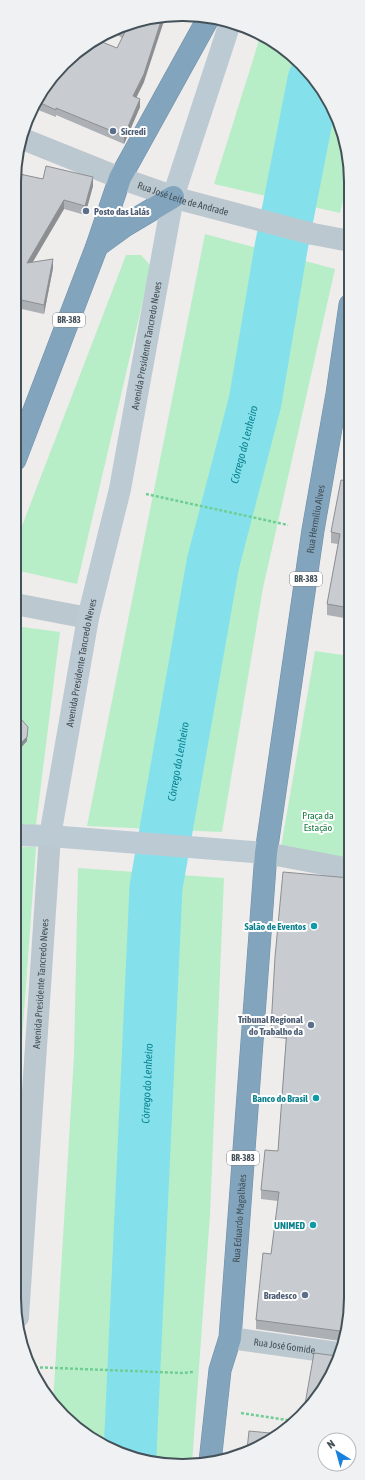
<svg xmlns="http://www.w3.org/2000/svg" width="365" height="1480" font-family="'Asap Condensed',sans-serif">
<rect width="100%" height="100%" fill="#efecec"/>
<g fill="#b8eec7">
<polygon points="261,34 302,64 334,108 350,161 350,171 340,213 214,184"/>
<polygon points="205,234 335,269 263,588 222,832 87,826"/>
<polygon points="126,255 141,255 151,266 77,584 15,570 15,544"/>
<polygon points="15,626 60,632 35,833 15,833"/>
<polygon points="315,651 350,656 350,859 281,847"/>
<polygon points="15,847 36,847 14,1151"/>
<polygon points="78,868 224,878 210,1215 192,1464 171,1466 108,1449 56,1409 53,1403 74,1056"/>
</g>
<g fill="none" stroke-linecap="round" stroke-linejoin="round">
<path stroke="#84e1ec" stroke-width="53" id="s1" d="M 130,1454 L 156,887 L 213,563 L 255,402 L 281,248 L 314,80"/>
<g stroke="#6d8fa8" stroke-width="23">
<g id="highway">
<polyline points="97,246 126,225 173,197"/>
<polyline points="15,460 97,246 120,178 209,17"/>
<path id="s6" d="M 210,1462 L 220,1370 L 230,1338 L 266,853 L 313,530 L 337,394 L 350,305"/>
</g>
</g>
<g stroke="#70cd95" stroke-width="2.5" stroke-dasharray="3 2" stroke-linecap="butt">
<polyline points="146,494 288,525"/>
<polyline points="30,1367 183,1373 193,1372"/>
<polyline points="241,1413 294,1421"/>
</g>
<g stroke="#bcc8cf" stroke-width="22">
<path id="s2" d="M 23,139 L 120,178 L 183,200 L 313,234 L 350,241"/>
<polyline points="15,604 88,618"/>
<polyline points="266,853 350,869"/>
<path id="s3" d="M 18,1317 L 50,836"/>
<path id="s4" d="M 230,1338 L 338,1353"/>
</g>
<g stroke="#bccad4" stroke-width="22">
<polyline points="15,835 50,836 266,853"/>
<path id="s5" d="M 50,836 L 88,618 L 120,489 L 173,197 L 230,23"/>
</g>
<use href="#highway" stroke="#82a4bc" stroke-width="22"/>
</g>
<g fill="#acafb4">
<polygon points="139,20 144,82 136,98 140,107 124,144 56,115 56,117 33,108 37,98 117,48 122,38 113,32"/>
<polygon points="15,173 43,179 93,186 85,215 64,209 32,262 53,268 44,314 17,308 15,313"/>
<polygon points="350,471 350,619 327,615 327,604 338,544 331,543 331,532 348,481"/>
<polygon points="15,716 27,741 18,751 15,751"/>
<polygon points="350,878 350,1320 342,1342 340,1341 256,1329 256,1320 271,1254 278,1201 261,1199 261,1190 278,1151 286,1039 271,1037 271,1028"/>
</g>
<g fill="#8c8f92">
<polygon points="162,18 165,18 144,82 133,104 133,96"/>
<polygon points="140,99 140,107 124,144 124,136"/>
<polygon points="93,177 93,186 85,215 85,206"/>
<polygon points="64,200 64,209 27,272 27,263"/>
<polygon points="53,259 53,268 44,314 44,305"/>
<polygon points="17,299 17,308 15,313 15,304"/>
<polygon points="28,727 27,741 18,751 18,746"/>
</g>
<g fill="#c8ccd1" stroke="#8c8f92">
<polygon points="162,18 144,74 133,96 140,99 124,136 56,108 56,110 36,101 37,98 80,49 97,40 117,48 125,32 120,29 139,20"/>
<polygon points="46,166 93,177 85,206 64,200 27,263 53,259 44,305 17,299 15,304 15,173 43,179"/>
<polygon points="350,471 350,608 327,604 340,534 331,532 341,480 348,481"/>
<polygon points="15,716 21,719 28,727 27,737 18,746 15,747"/>
<polygon points="283,872 350,878 350,1320 345,1333 340,1331 256,1320 263,1253 271,1254 279,1192 261,1190 265,1150 278,1151 287,1029 271,1028 275,957"/>
<polygon points="314,1353 337,1356 329,1382 304,1410"/>
<polygon points="249,1431 280,1434 247,1450"/>
</g>
<g fill="#5c6f8a" stroke="#fff" stroke-width="1.5">
<circle cx="113" cy="131" r="4"/>
<circle cx="86" cy="211" r="4"/>
<circle cx="311" cy="1025" r="4"/>
<circle cx="305" cy="1295" r="4"/>
</g>
<g fill="#0f9aa8" stroke="#fff" stroke-width="1.5">
<circle cx="314" cy="926" r="4"/>
<circle cx="316" cy="1098" r="4"/>
<circle cx="313" cy="1225" r="4"/>
</g>
<g text-anchor="middle" dominant-baseline="central" stroke-width="4" stroke-linejoin="round" paint-order="stroke">
<g fill="#fff" stroke="#7c858b" stroke-width="1">
<rect x="53" y="313" width="32" height="14" rx="3"/>
<rect x="290" y="572" width="32" height="14" rx="3"/>
<rect x="227" y="1151" width="32" height="14" rx="3"/>
</g>
<g font-size="9" font-weight="bold" fill="#445159">
<text x="69" y="320">BR-383</text>
<text x="306" y="579">BR-383</text>
<text x="243" y="1158">BR-383</text>
</g>
<g font-size="10" font-weight="bold" fill="#4e5e75" stroke="#fff" text-anchor="start">
<text x="121" y="131">Sicredi</text>
<text x="94" y="211">Posto das Lalás</text>
<text x="303" y="1019" text-anchor="end">Tribunal Regional<tspan x="303" dy="12">do Trabalho da</tspan></text>
<text x="297" y="1295" text-anchor="end">Bradesco</text>
</g>
<g font-size="10" fill="#445159" stroke="#fff">
<text stroke="none"><textPath href="#s2" startOffset="171">Rua José Leite de Andrade</textPath></text>
<text stroke="none"><textPath href="#s5" startOffset="500">Avenida Presidente Tancredo Neves</textPath></text>
<text stroke="none"><textPath href="#s6" startOffset="950">Rua Hermílio Alves</textPath></text>
<text stroke="none"><textPath href="#s5" startOffset="176">Avenida Presidente Tancredo Neves</textPath></text>
<text stroke="none"><textPath href="#s3" startOffset="334">Avenida Presidente Tancredo Neves</textPath></text>
<text stroke="none"><textPath href="#s6" startOffset="246">Rua Eduardo Magalhães</textPath></text>
<text stroke="none"><textPath href="#s4" startOffset="55">Rua José Gomide</textPath></text>
</g>
<g font-size="10" fill="#157a3d" stroke="#fff">
<text x="318" y="815">Praça da<tspan x="318" dy="12">Estação</tspan></text>
</g>
<g font-size="10" font-weight="bold" fill="#0d838f" stroke="#fff" text-anchor="end">
<text x="306" y="926">Salão de Eventos</text>
<text x="308" y="1098">Banco do Brasil</text>
<text x="305" y="1225">UNIMED</text>
</g>
<g font-size="11" font-style="italic" fill="#0b8290" stroke="#fff">
<text stroke="none"><textPath href="#s1" startOffset="1019">Córrego do Lenheiro</textPath></text>
<text stroke="none"><textPath href="#s1" startOffset="695">Córrego do Lenheiro</textPath></text>
<text stroke="none"><textPath href="#s1" startOffset="371">Córrego do Lenheiro</textPath></text>
</g>
</g>
<path d="M0 0H365V1480H0ZM182 21H183A161 161 0 0 1 344 182V1298A161 161 0 0 1 183 1459H182A161 161 0 0 1 21 1298V182A161 161 0 0 1 182 21Z" fill="#f0f1f2" fill-rule="evenodd"/>
<path fill="none" stroke="#445159" stroke-width="2" d="M182 21H183A161 161 0 0 1 344 182V1298A161 161 0 0 1 183 1459H182A161 161 0 0 1 21 1298V182A161 161 0 0 1 182 21Z"/>
<g transform="translate(337 1452) rotate(323)"><circle r="19" fill="#ffffff" stroke="#b4b9bd"/>
<path d="M0-3L7 15L0 10L-7 15Z" fill="#1682de"/>
<text y="-6" font-size="11" font-weight="bold" text-anchor="middle" fill="#445159">N</text>
</g>
</svg>
